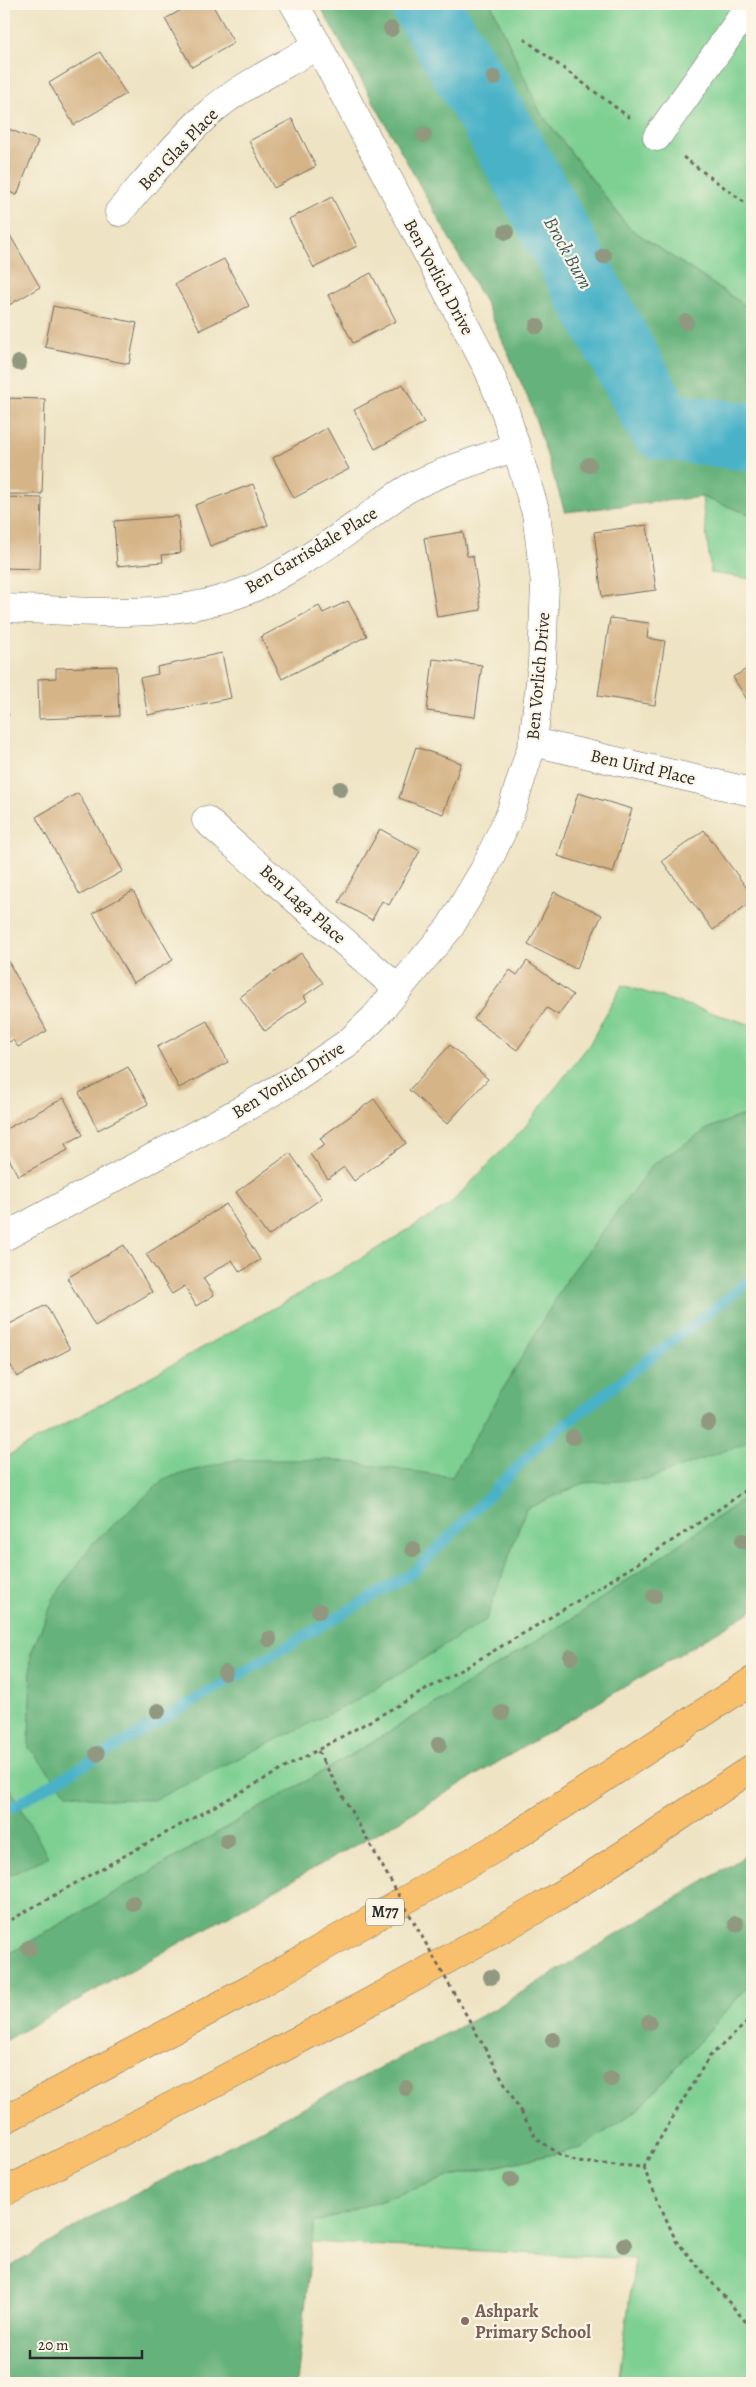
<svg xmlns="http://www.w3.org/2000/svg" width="756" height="2387" font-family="Alegreya,serif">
<rect width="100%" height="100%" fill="#fcf5e5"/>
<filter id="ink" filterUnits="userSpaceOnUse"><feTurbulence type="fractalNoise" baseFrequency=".02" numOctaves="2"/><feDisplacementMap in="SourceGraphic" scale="10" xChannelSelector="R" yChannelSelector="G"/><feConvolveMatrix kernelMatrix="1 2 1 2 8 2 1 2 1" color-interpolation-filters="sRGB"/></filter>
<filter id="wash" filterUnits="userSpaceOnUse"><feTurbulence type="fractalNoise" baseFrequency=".0096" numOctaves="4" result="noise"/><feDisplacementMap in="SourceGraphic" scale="20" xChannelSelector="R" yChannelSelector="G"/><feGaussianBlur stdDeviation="1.12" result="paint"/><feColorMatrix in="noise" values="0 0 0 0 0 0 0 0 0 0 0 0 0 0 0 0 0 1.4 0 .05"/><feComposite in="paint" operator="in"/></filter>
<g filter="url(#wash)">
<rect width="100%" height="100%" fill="#eee3c3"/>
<g fill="#7dcf92" stroke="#547d5e">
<polygon points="491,4 729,4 752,21 752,310 629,228 540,112"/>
<polygon points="702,497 752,515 752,579 711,573"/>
<polygon points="622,985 752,1025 752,1493 578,1615 368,1745 4,1957 4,1458 335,1274 449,1205 524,1128 589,1045"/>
<polygon points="752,1982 752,2383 618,2383 635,2259 311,2242 314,2223 452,2176 581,2148 640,2108"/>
</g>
<g fill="#66b27c" stroke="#486e54">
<polygon points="319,4 491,4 540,112 629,228 752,310 752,515 702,497 565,512 531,405 487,306"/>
<polygon points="740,1116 752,1119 752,1436 743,1444 648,1479 584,1483 526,1509 486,1620 355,1701 154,1800 100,1799 67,1793 29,1748 31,1653 55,1596 93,1543 166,1478 233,1460 333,1460 452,1477 567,1279 652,1165 709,1128"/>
<polygon points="752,1493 752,1611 404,1818 4,2041 4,1957 368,1745 578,1615"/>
<polygon points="4,1777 48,1857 4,1878"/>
<polygon points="752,1852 752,1982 640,2108 581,2148 452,2176 314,2223 297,2383 4,2383 4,2271 89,2218 496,2008"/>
</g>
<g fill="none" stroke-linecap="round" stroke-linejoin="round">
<polyline stroke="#49b2c7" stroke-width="11" points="4,1812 414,1572 539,1445 752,1279"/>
<polyline stroke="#49b2c7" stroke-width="68" points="425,4 500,129 662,426 752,437"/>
</g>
<g id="blocks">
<g fill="#d5b487">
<polygon points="192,4 212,4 234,43 192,67 165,19"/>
<polygon points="100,52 126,94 74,125 49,83"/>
<polygon points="292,119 316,166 274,188 249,141"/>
<polygon points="4,127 38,141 17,195 4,190"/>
<polygon points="332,197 357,246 314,268 289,219"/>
<polygon points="7,230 40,287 4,308 4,232"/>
<polygon points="224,259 249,306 200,330 175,284"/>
<polygon points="371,273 396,321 353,343 328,295"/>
<polygon points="53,306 137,323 129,364 45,347"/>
<polygon points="403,384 424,423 375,449 354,410"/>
<polygon points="4,398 45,399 42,494 4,494"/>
<polygon points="327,428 349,469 294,498 273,458"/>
<polygon points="253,484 268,525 210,546 195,505"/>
<polygon points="4,497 42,498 40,569 4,568"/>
<polygon points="178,516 181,553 162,555 163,562 117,566 114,521"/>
<polygon points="647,525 656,590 602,597 594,532"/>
<polygon points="463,532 467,556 473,556 481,610 437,617 424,538"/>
<polygon points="348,601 367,636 282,679 261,637 319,606 323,613"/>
<polygon points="610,618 649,623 647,638 665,641 655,705 598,696"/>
<polygon points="222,653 231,698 148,715 140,678 158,674 157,667"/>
<polygon points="433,659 482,665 475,717 427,711"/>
<polygon points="117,666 119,716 39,719 38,679 56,678 56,668"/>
<polygon points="752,666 752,708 733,677"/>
<polygon points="4,708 9,715 4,719"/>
<polygon points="416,747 461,763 443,814 399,798"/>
<polygon points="78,793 123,871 80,895 36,817"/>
<polygon points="578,793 632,809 613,873 558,856"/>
<polygon points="380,829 420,851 389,905 382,901 372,920 339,902"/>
<polygon points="704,830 752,895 752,901 713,930 662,861"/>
<polygon points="133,891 173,960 133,983 93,913"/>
<polygon points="554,892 602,915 576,969 528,945"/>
<polygon points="301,953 323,983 304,996 307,1001 265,1031 240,997"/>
<polygon points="8,961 47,1031 18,1047 13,1040 4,1044 4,963"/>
<polygon points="527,961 573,995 558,1015 547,1008 517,1050 474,1019 510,970 517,975"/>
<polygon points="207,1021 228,1062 179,1088 157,1047"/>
<polygon points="450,1045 488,1079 447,1124 409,1090"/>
<polygon points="128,1067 148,1104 98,1130 79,1093"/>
<polygon points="64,1098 83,1135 65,1144 68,1150 18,1176 4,1149 4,1130"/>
<polygon points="374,1099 406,1143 354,1181 344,1167 328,1179 310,1154 325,1145 320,1138"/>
<polygon points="290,1153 322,1198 268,1236 236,1192"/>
<polygon points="226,1204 260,1260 240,1272 232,1260 203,1278 214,1295 196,1306 185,1286 172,1294 146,1254"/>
<polygon points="124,1245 152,1292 95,1326 67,1278"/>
<polygon points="46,1305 70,1349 17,1377 4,1353 4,1327"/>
</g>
</g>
</g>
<g filter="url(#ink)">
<use href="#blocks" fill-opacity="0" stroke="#6f6b60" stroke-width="1"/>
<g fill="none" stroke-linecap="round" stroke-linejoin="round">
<g stroke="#6f6b60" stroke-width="29">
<g id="minor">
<polyline points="657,137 751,4"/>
<path d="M 119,212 C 148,179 175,144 207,115 C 236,88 284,66 318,45"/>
<path d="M 4,608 C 85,611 174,622 251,589 C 288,573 331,543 364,520 C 379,509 394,496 411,487 C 444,470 481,459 517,447"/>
<polyline points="533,742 752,792"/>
<polyline points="206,820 398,989"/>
<polyline points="4,1237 236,1113 293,1080 349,1042 374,1018 450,927 484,870 510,814 533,742 542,664 545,583 536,513 505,411 489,371 318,45 294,4"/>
</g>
</g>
<g stroke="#6f6b60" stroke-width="29">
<g id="highway">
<polyline points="4,2120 254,1987 508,1841 752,1681"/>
<path d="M 4,2192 C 182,2101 361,2010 535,1910 C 609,1866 681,1816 752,1768"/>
</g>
</g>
<g stroke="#6f6b60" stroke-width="3" stroke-dasharray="4 4" stroke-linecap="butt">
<polyline points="524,39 630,118"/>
<polyline points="683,157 752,208"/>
<polyline points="318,1751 323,1761"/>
<path d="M 4,1924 C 254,1779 516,1654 752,1486"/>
<polyline points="521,2112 537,2139 561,2155 577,2162 643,2167 709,2057 752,2018"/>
<polyline points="643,2167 676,2241 752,2329"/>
</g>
<use href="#minor" stroke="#fff" stroke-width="28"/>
<use href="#highway" stroke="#f8bf6c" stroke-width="28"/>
<polyline stroke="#6f6b60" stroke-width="3" stroke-dasharray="4 4" stroke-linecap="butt" points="323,1761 521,2112"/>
</g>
<g fill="#909980">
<circle cx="391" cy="29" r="8"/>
<circle cx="494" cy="78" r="8"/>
<circle cx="424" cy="135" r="8"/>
<circle cx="506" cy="232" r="8"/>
<circle cx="604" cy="256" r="8"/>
<circle cx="686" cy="322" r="8"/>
<circle cx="537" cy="326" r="8"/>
<circle cx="19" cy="363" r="8"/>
<circle cx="589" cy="465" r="8"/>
<circle cx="340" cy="789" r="8"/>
<circle cx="708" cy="1423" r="8"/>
<circle cx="573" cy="1437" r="8"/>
<circle cx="743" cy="1541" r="8"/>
<circle cx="413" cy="1549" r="8"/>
<circle cx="654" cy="1596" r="8"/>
<circle cx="319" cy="1611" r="8"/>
<circle cx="269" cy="1639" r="8"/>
<circle cx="571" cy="1657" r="8"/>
<circle cx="225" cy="1673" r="8"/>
<circle cx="158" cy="1711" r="8"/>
<circle cx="502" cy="1713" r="8"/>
<circle cx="439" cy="1744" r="8"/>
<circle cx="97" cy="1754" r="8"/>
<circle cx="227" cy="1841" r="8"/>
<circle cx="133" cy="1903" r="8"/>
<circle cx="736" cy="1924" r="8"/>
<circle cx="29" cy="1948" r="8"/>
<circle cx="491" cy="1977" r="8"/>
<circle cx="649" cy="2022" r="8"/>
<circle cx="553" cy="2040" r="8"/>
<circle cx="611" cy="2079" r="8"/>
<circle cx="406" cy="2088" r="8"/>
<circle cx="511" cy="2180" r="8"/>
<circle cx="624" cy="2245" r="8"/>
</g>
</g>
<circle fill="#8d6e63" stroke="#fcf5e5" stroke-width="2" cx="465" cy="2321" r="5"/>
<g text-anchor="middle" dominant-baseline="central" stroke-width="4.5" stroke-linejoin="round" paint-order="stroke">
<rect fill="#fcf5e5" stroke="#6a6863" stroke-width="1" x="366" y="1898.5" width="38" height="27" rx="4"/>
<g font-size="16" font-weight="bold" fill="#2b2b2b">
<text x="385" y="1912">M77</text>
</g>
<g font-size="18" fill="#2b2b2b" stroke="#fcf5e5">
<text transform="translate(178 149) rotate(-46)">Ben Glas Place</text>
<text transform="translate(439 277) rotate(62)">Ben Vorlich Drive</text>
<text transform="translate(311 550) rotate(-31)">Ben Garrisdale Place</text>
<text transform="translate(538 676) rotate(-85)">Ben Vorlich Drive</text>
<text transform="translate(643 767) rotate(13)">Ben Uird Place</text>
<text transform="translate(303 904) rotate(42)">Ben Laga Place</text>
<text transform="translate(288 1080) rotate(-32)">Ben Vorlich Drive</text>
</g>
<g font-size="18" font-weight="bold" fill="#785e54" stroke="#fcf5e5" text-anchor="start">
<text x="475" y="2311">Ashpark<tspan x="475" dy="21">Primary School</tspan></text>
</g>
<g font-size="19" font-style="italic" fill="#365a62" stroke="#fcf5e5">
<text transform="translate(568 253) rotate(61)">Brock Burn</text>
</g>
</g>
<rect width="756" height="2387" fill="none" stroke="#fcf5e5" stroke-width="20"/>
<path d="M30 2350v8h112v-8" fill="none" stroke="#2b2b2b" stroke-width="2.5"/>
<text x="38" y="2350" font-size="15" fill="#2b2b2b" stroke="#fcf5e5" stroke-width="4" paint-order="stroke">20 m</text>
</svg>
